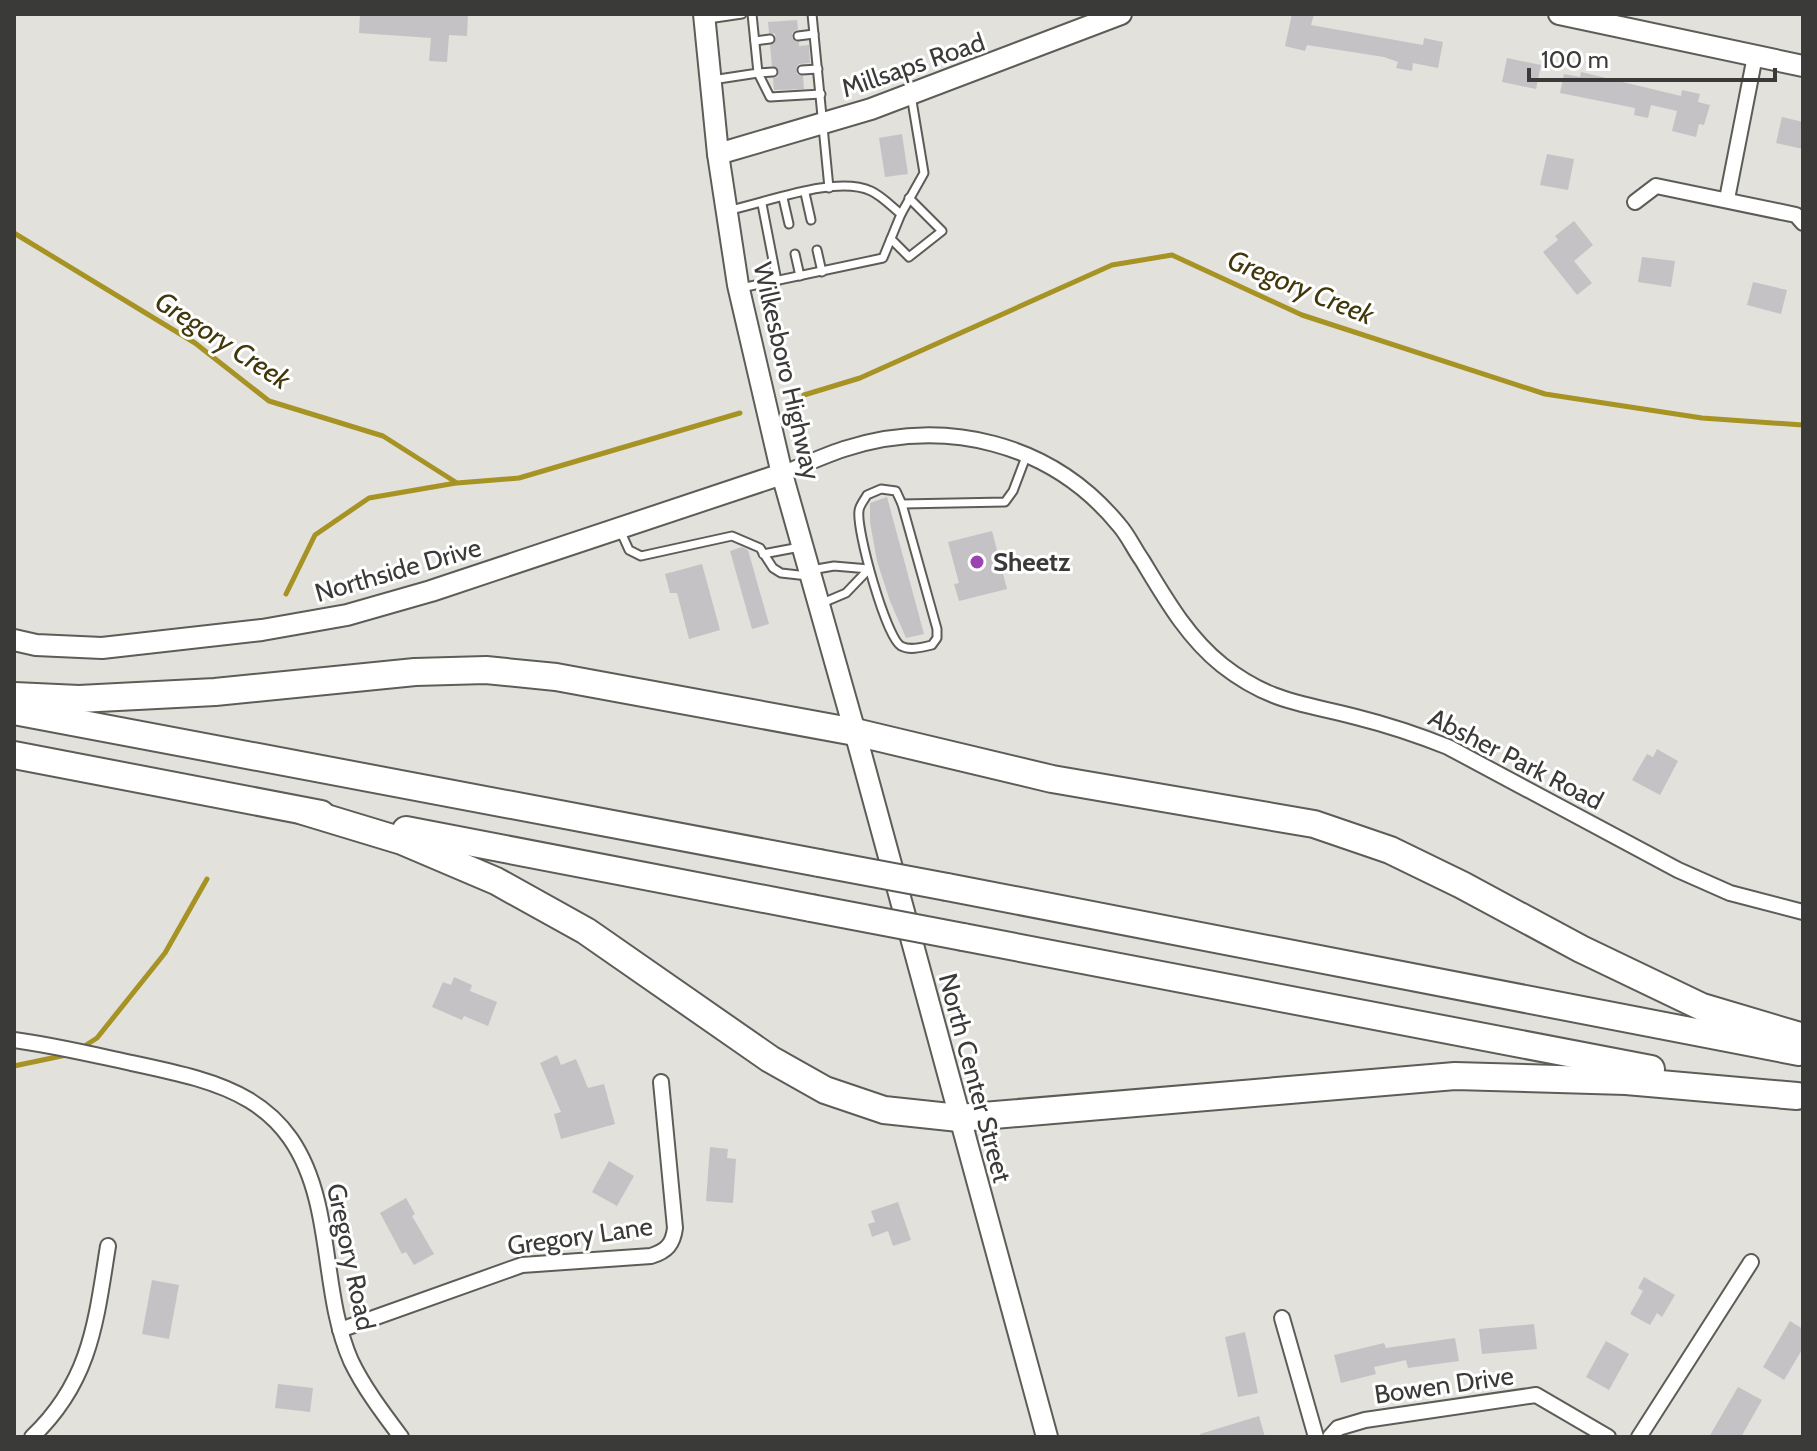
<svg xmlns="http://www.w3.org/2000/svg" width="1817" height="1451" font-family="Cabin,sans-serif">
<rect width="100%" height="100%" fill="#e2e1dc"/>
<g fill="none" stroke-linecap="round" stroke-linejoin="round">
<g stroke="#a69324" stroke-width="5">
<polyline points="14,233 195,343 269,401 383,436 457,483 519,478 740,413"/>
<polyline points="804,395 860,378 1112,265 1172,255 1302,315 1545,394 1702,418 1803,425"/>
<polyline points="286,594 315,535 369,498 456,483"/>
<polyline points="80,1049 97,1038 165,953 207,879"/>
<polyline points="14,1066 71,1054"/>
</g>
</g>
<g fill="#c5c2c6">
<polygon points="360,14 468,14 467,36 449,35 447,62 429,61 431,38 359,33"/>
<polygon points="1292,14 1314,14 1311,25 1423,45 1424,38 1443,42 1438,68 1413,63 1412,71 1396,68 1398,62 1384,57 1307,45 1305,51 1285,46"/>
<polygon points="797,20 798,29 792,33 792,38 799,42 799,46 809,45 810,63 799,64 796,68 797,74 803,76 804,89 774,90 773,78 778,76 779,71 772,66 770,46 776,39 775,34 769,33 768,22"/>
<polygon points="1507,58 1541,65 1536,89 1502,82"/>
<polygon points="1581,72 1681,96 1682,90 1700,94 1698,102 1710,105 1704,125 1699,124 1696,137 1672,131 1677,111 1651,105 1648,118 1634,115 1635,108 1560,93 1564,74 1580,77"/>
<polygon points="1782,117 1803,122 1803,149 1776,143"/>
<polygon points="902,134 908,174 885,177 879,138"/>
<polygon points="1547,154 1574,159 1568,190 1540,185"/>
<polygon points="1574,221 1593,245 1574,261 1592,283 1577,295 1543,252 1558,240 1555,236"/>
<polygon points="1642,257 1675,261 1671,287 1638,282"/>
<polygon points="1753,282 1787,290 1781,314 1747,305"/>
<polygon points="887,497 924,634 906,638 890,601 877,561 870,522 870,503"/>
<polygon points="992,531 1007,589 959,601 954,584 959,583 948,542"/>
<polygon points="742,547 748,550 769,624 752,629 730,551"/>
<polygon points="702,564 720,630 689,639 677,593 670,593 665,574"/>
<polygon points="1657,749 1678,761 1660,795 1632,780 1647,754 1653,757"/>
<polygon points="454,977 472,985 470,991 497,1002 488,1026 464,1016 462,1020 432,1007 443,982 451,985"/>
<polygon points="557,1055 561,1065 576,1059 588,1088 604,1084 615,1124 561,1139 554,1114 561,1112 540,1063"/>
<polygon points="710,1147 728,1149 727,1158 736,1159 733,1203 706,1201"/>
<polygon points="609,1161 634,1176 617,1206 592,1192"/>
<polygon points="406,1198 415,1214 412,1216 434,1254 414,1265 406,1252 402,1254 380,1213"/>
<polygon points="898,1202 911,1240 893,1246 888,1231 872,1237 868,1224 875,1222 871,1211"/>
<polygon points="1644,1277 1675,1295 1662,1317 1657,1313 1650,1325 1630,1314 1643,1291 1638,1288"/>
<polygon points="152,1280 179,1285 169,1339 142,1334"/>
<polygon points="1790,1321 1803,1329 1803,1348 1784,1380 1763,1367"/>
<polygon points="1534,1324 1537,1349 1482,1354 1479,1329"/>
<polygon points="1245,1332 1258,1393 1238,1397 1225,1337"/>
<polygon points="1455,1338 1459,1361 1408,1368 1406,1360 1374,1367 1376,1374 1341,1383 1334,1355 1384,1343 1386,1348"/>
<polygon points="1606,1341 1629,1354 1609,1390 1586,1377"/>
<polygon points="278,1384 313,1388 310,1412 275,1408"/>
<polygon points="1738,1387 1762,1400 1741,1437 1709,1437"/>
<polygon points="1259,1416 1265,1437 1201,1437 1200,1434"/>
</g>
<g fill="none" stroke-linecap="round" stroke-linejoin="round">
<g stroke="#5d5c57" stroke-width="11">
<g id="lane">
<polyline points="812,14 829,188"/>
<polyline points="708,19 742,14"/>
<polyline points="798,36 814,34"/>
<polyline points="755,41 770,39"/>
<polyline points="802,70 818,69"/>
<polyline points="773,72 758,73 770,97 821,94"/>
<polyline points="712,80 758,73 752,14"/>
<polyline points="805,193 811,220"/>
<polyline points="783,198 789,224"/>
<polyline points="762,204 777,281"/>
<path d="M 730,210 C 768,202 836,175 871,191 C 882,196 892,207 901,214 L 883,258 L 741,288"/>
<polyline points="901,214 924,173 911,95"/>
<polyline points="891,239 909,257 942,231 909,198"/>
<polyline points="817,250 822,272"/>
<polyline points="795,254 800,276"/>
<path d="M 881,489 L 896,491 L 902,504 L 937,629 L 937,638 L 932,645 C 923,647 910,651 901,646 C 886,637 856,530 859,511 C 859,506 865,499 867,495 Z"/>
<polyline points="902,504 1005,502 1013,491 1027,454"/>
<polyline points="620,530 629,550 641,556 732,536 760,548 773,568 781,573 808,576"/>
<polyline points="763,554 800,547"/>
<polyline points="811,570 834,566 869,569 846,593 820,604"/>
</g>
</g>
<g stroke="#5d5c57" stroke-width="18">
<g id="street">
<polyline points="1727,199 1755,56"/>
<polyline points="1635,202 1656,186 1796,215 1803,223"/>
<path d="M 782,474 C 803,465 823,456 844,449 C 945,417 1051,442 1119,525 C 1128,535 1134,549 1142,560 C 1165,598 1187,637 1222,665 C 1269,702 1302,703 1356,717 C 1388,725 1418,735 1448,747 L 1678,870 L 1730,893 L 1803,912"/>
<path d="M 14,1040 C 52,1045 90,1054 127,1062 C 221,1082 291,1095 317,1201 C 330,1253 329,1311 351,1361 C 364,1388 383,1413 401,1437"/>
<polyline points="1282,1318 1316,1437"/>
<path d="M 340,1330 L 522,1265 L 651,1256 C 667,1251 673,1244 675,1228 L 661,1082"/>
<path d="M 32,1437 C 91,1381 96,1321 108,1246"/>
<polyline points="1330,1437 1338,1428 1365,1420 1536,1395 1608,1437"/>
<polyline points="1639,1437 1751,1262"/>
</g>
</g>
<g stroke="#5d5c57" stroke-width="24">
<g id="secondary">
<polyline points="704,14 718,154 738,285 782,474 855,732 1047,1437"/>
<polyline points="1559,14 1803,66"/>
<polyline points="718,154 871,109 1121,14"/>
<polyline points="14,640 36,645 102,648 262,630 347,615 431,591 782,474"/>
</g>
</g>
<g stroke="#5d5c57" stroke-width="30">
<g id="highway">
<polyline points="14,696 79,699 215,692 415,672 486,670 556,677 855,732 1052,779 1314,824 1390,850 1462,885 1581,949 1702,1007 1803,1037"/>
<polyline points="14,711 819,863"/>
<polyline points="14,755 321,814"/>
<polyline points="303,811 402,841 496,881 586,931 770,1059 825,1090 884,1110 959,1118 1455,1076 1626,1081 1797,1096"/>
<polyline points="406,830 811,908"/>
<polyline points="947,887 1799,1052"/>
<polyline points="963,937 1651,1069"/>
</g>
</g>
<use href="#lane" stroke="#fff" stroke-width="7"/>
<use href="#street" stroke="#fff" stroke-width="14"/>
<use href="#secondary" stroke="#fff" stroke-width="20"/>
<use href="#highway" stroke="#fff" stroke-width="26"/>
<g stroke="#5d5c57" stroke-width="30" stroke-linecap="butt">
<g id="highway-bridge">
<polyline points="819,863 947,887"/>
<polyline points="811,908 963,937"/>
</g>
</g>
<use href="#highway-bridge" stroke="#fff" stroke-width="26"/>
</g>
<circle fill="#9b44b1" stroke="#fff" stroke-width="3" cx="977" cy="562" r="8"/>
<g text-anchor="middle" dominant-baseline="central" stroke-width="6" stroke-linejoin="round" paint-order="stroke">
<g font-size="26" fill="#3a3a38" stroke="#fff">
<text transform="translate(913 65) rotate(-19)">Millsaps Road</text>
<text transform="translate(787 371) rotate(77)">Wilkesboro Highway</text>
<text transform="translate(398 570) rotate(-16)">Northside Drive</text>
<text transform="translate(1516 759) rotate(27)">Absher Park Road</text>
<text transform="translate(975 1078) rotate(75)">North Center Street</text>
<text transform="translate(580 1236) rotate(-8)">Gregory Lane</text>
<text transform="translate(351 1257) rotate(78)">Gregory Road</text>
<text transform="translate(1444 1385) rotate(-8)">Bowen Drive</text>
</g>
<g font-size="26" font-weight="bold" fill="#3a3a38" stroke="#fff" text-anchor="start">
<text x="993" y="562">Sheetz</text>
</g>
<g font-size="28" font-style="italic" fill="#40380b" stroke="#fff">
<text transform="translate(1301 287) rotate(22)">Gregory Creek</text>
<text transform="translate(223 340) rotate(33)">Gregory Creek</text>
</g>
</g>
<rect width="1817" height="1451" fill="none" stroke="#3a3a38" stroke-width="32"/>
<path d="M1529 68v12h246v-12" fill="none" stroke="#3a3a38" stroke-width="4"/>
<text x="1541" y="68" font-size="24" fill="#3a3a38" stroke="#ffffff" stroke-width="6" paint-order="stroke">100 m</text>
</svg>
